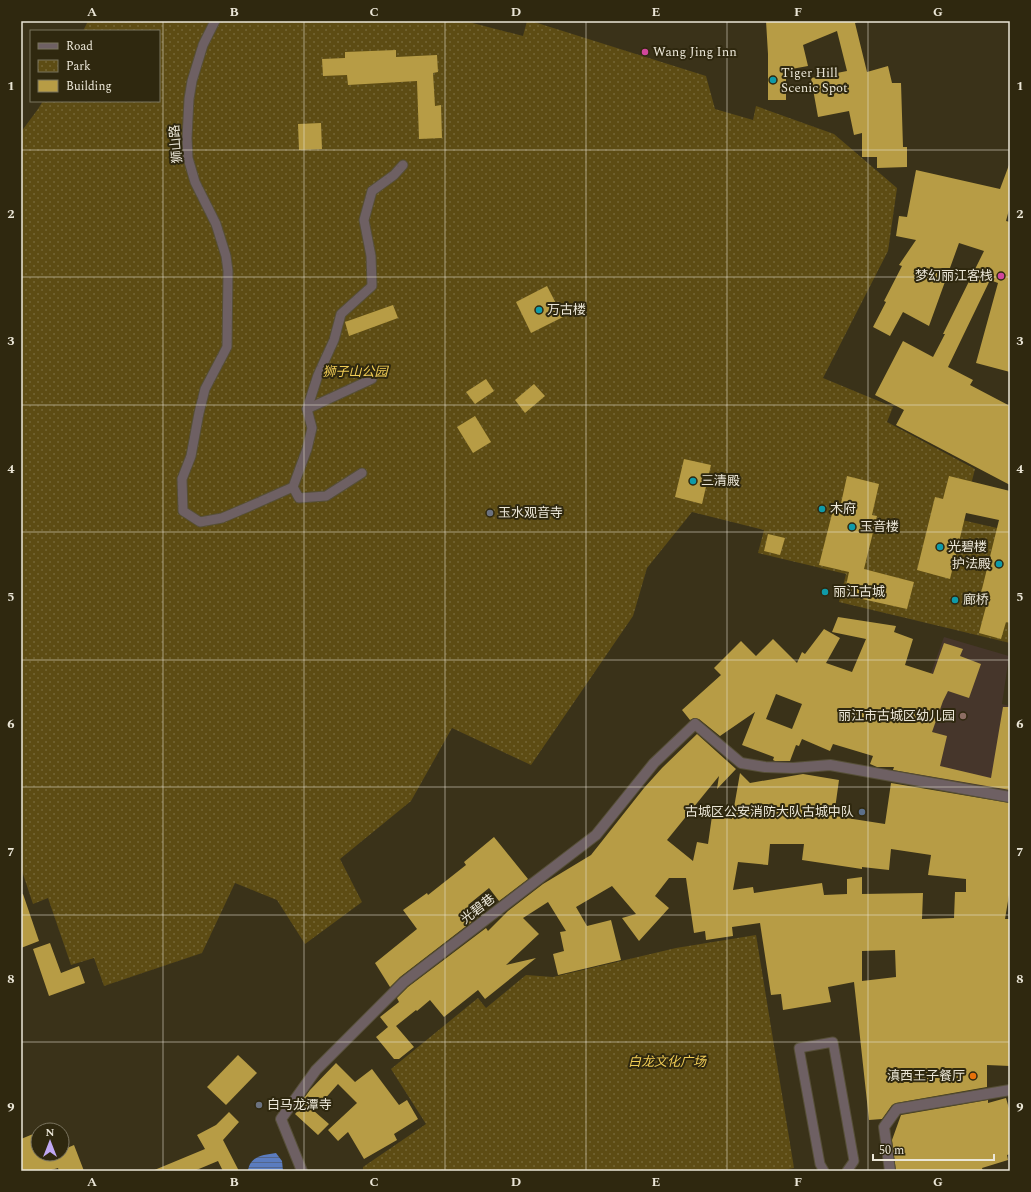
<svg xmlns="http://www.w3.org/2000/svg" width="1031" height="1192" font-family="Spectral,'Noto Sans SC',serif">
<defs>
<pattern id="park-dots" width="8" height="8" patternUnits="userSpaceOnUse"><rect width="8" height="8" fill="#5d4c14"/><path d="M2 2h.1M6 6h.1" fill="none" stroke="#746635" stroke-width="1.8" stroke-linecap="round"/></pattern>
<pattern id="water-rules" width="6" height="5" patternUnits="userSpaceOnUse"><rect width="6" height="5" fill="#5b7cbf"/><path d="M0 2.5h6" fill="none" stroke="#53668c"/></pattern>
</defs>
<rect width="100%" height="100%" fill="#3a3219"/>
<polygon fill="#46362b" points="944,637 1009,656 1002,704 1010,706 1010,794 901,772 912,726"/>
<g fill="url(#park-dots)">
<polygon points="88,21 465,21 523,36 527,21 531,21 706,76 715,109 753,120 756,106 834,134 897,188 888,251 823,378 893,407 887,422 975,469 962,520 1010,531 1010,643 839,602 846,574 758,553 764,530 692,512 647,568 633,616 531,765 452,728 411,801 340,859 362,902 305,944 277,900 235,883 202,953 104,986 94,958 71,965 48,898 33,904 22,871 21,871 21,132 38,109 43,101 159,101 159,31 83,31"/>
<polygon points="756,935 794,1168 778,1171 363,1171 363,1167 426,1124 391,1069 478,998 486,1008 526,975 553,977 676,948"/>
</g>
<path fill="url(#water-rules)" d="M 276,1153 L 282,1161 L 283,1171 L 248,1171 C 250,1156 263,1155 276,1153 Z"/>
<g fill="#b79c45" fill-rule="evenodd">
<polygon points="766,21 860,21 855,23 867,72 888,66 892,83 901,83 903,147 907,147 907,167 877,168 877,157 862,157 862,133 854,135 849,111 818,117 811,78 847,71 837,31 803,45 808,66 786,70 786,100 768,100 768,54"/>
<polygon points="396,50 396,57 437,55 438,72 433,73 435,106 441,105 442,138 419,139 417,81 348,85 347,75 323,76 322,59 345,58 345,52"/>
<polygon points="321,123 322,149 299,150 298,124"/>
<polygon points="1009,165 1010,166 1010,206 1006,221 1010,222 1010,372 976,363 998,283 990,280 948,367 973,380 970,385 1010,406 1010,485 896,425 904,410 875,395 903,341 933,357 945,334 943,334 984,251 959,243 929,326 903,312 890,336 873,327 886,302 884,301 902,266 899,265 916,240 896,236 899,216 907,217 916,170 1000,189"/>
<polygon points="547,286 563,317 531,333 516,302"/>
<polygon points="393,305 398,318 349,336 345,322"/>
<polygon points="486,379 494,391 475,404 466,392"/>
<polygon points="534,384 545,396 525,413 515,400"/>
<polygon points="475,416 491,442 473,453 457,427"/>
<polygon points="684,459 711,465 702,504 675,497"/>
<polygon points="847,476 879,484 872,515 877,516 864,569 914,582 907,609 844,595 849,572 819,565 834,506 840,508"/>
<polygon points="949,476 1010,491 1010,623 1006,622 1001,639 979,633 989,595 981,593 999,520 966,513 950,579 917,570 935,497 943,499"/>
<polygon points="768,534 785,538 780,555 764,551"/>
<path d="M 838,617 L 896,626 L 894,632 L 913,639 L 905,665 L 933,674 L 944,643 L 963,649 L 960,656 L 981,664 L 969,698 L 948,691 L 943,701 L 932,732 L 947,736 L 940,766 L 991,778 L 1003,707 L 1010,707 L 1010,790 L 893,770 L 894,767 L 877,767 L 870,764 L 873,756 L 833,744 L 830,751 L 802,739 L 799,746 L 796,745 L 790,761 L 775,761 L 773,760 L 774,757 L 742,745 L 755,712 L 720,736 L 699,719 L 694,718 L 690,720 L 682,710 L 721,675 L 714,668 L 741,641 L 756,656 L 773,639 L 797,663 L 802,652 L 805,654 L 824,629 L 840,638 L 826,663 L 852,672 L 866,639 L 832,632 ZM 776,694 L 802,704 L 792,729 L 766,719 Z"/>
<path d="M 697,734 L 736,769 L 717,789 L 719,776 L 667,840 L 693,861 L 697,842 L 708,844 L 712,816 L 732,819 L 740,773 L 750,783 L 803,774 L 839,780 L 834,816 L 885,824 L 891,783 L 1010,803 L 1010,889 L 1005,919 L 1010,919 L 1010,1066 L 987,1065 L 987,1087 L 896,1103 L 892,1105 L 882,1119 L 869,1120 L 854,982 L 828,987 L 831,1002 L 783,1010 L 781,994 L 771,995 L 760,923 L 732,927 L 733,936 L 706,940 L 705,931 L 694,933 L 686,878 L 669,878 L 655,896 L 669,908 L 639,941 L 622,918 L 636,914 L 612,886 L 576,907 L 587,926 L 611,920 L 621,960 L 558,975 L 553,954 L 564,951 L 560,932 L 566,931 L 548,902 L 523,918 L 539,934 L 506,965 L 536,958 L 485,999 L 478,990 L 444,1017 L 430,1000 L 417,1011 L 416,1010 L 396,1026 L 414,1047 L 399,1059 L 394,1059 L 376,1037 L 388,1027 L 380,1017 L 399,1002 L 397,998 L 408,987 L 486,928 L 488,931 L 508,911 L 543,884 L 591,855 L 644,788 L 662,768 ZM 770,844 L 804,844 L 802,860 L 862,869 L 862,867 L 889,870 L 891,849 L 931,855 L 928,875 L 966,879 L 966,892 L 955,892 L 954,918 L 922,919 L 923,893 L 862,894 L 862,877 L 847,879 L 847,894 L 824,895 L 822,883 L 754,893 L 753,887 L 733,890 L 738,862 L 768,865 ZM 895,950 L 896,977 L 862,981 L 862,951 Z"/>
<polygon points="494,837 528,879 499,901 489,888 468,905 478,917 400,977 390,987 375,963 417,929 403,910 427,893 428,895 466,865 464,862"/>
<polygon points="21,894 23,894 39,941 21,948"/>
<polygon points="50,943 61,973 79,966 85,983 49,996 33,949"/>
<polygon points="238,1055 257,1073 226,1105 207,1087"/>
<polygon points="336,1063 355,1082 372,1069 399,1105 407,1100 418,1119 394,1134 397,1140 364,1159 348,1132 338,1141 328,1130 357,1103 338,1084 314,1111 329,1124 318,1135 295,1114 305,1103 302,1101 310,1090"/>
<polygon points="1006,1098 1010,1112 1010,1154 1007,1155 1008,1160 982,1168 983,1171 896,1171 892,1140 901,1115 988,1100 988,1103"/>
<polygon points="229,1112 239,1122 223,1140 239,1171 223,1171 218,1161 194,1171 152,1171 205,1149 197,1135 216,1125"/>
<polygon points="58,1125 60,1130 45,1130"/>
<polygon points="38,1132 38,1154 62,1154 62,1135 67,1148 74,1145 84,1171 59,1171 58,1168 48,1171 21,1171 21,1139"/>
</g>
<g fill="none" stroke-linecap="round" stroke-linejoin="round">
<g stroke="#564f37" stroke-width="11">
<g id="lane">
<polyline points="215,21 203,45 192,81 189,99 187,138 188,158 195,182 216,224 226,256 228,271 227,347 205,389 199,413 191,456 182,479 183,511 200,522 222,518 248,507 293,487 307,449 312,428 307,409 372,379"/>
<polyline points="307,409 318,375 334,340 341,314 372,286 371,256 364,220 372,191 394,175 403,165"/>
<polyline points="293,487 299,498 326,496 362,473"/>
<polyline points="824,1171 820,1164 799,1048 833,1042 854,1161 847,1171"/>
</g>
</g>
<g stroke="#564f37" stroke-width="12">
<g id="street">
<polyline points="302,1171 281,1119 316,1070 404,982 596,835 654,763 695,724 741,763 765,767 793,768 830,765 1010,797"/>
<polyline points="890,1171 884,1127 897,1109 1010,1090"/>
</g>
</g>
<use href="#lane" stroke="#6e6063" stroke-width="9"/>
<use href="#street" stroke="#6e6063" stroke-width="10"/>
</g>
<path fill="none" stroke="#ebe6d7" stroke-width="1" stroke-opacity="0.55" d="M 163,21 L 163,1171M 304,21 L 304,1171M 445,21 L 445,1171M 586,21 L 586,1171M 727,21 L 727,1171M 868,21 L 868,1171M 21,150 L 1010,150M 21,277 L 1010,277M 21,405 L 1010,405M 21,532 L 1010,532M 21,660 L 1010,660M 21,787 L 1010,787M 21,915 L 1010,915M 21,1042 L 1010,1042"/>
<g fill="#d1479c" stroke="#2f280f" stroke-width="1.5">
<circle cx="645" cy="52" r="4"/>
<circle cx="1001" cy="276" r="4"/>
</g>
<g fill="#0f9aa8" stroke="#2f280f" stroke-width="1.5">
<circle cx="773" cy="80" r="4"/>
<circle cx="539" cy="310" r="4"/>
<circle cx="693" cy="481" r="4"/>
<circle cx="822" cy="509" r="4"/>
<circle cx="852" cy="527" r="4"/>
<circle cx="940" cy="547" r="4"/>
<circle cx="999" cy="564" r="4"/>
<circle cx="825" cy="592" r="4"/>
<circle cx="955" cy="600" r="4"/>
</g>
<g fill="#6b7280" stroke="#2f280f" stroke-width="1.5">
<circle cx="490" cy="513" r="4"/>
<circle cx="259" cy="1105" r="4"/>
</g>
<circle fill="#8d6e63" stroke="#2f280f" stroke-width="1.5" cx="963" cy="716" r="4"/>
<circle fill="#5c6f8a" stroke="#2f280f" stroke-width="1.5" cx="862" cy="812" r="4"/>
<circle fill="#e8710a" stroke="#2f280f" stroke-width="1.5" cx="973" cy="1076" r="4"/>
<g text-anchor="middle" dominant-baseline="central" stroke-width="4" stroke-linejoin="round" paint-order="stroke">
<g font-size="13" fill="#ebe6d7" stroke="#2f280f" text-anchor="start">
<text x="653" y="52">Wang Jing Inn</text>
<text x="781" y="73">Tiger Hill<tspan x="781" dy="15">Scenic Spot</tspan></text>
<text x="993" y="276" text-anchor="end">梦幻丽江客栈</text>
<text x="547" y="310">万古楼</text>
<text x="701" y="481">三清殿</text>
<text x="830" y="509">木府</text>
<text x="498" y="513">玉水观音寺</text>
<text x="860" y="527">玉音楼</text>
<text x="948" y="547">光碧楼</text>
<text x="991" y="564" text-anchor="end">护法殿</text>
<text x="833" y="592">丽江古城</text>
<text x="963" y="600">廊桥</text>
<text x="955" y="716" text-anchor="end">丽江市古城区幼儿园</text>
<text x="854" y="812" text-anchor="end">古城区公安消防大队古城中队</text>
<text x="965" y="1076" text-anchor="end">滇西王子餐厅</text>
<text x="267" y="1105">白马龙潭寺</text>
</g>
<g font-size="13" fill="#ebe6d7" stroke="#2f280f">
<text transform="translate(176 144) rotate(-95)">狮山路</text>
<text transform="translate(478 909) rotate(-38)">光碧巷</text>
</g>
<g font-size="13" font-style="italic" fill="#f0cc55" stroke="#2f280f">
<text x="355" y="372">狮子山公园</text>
<text x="667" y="1062">白龙文化广场</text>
</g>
</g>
<rect width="1031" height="1192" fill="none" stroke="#2f280f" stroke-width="44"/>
<rect x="30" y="30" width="130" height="72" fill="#2f280f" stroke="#7a745f"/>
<rect x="38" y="43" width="20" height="6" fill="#6e6063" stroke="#7a745f"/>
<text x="66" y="50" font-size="12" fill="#ebe6d7">Road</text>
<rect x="38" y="60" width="20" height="12" fill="url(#park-dots)" stroke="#7a745f"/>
<text x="66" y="70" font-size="12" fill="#ebe6d7">Park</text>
<rect x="38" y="80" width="20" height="12" fill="#b79c45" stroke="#7a745f"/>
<text x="66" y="90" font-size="12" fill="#ebe6d7">Building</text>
<g transform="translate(50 1142)"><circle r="19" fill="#2f280f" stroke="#7a745f"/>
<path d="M0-3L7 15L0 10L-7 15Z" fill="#c0a8f3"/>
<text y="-6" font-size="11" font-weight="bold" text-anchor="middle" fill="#ebe6d7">N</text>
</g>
<path d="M873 1154v6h121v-6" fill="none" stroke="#ebe6d7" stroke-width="2"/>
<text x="879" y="1154" font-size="12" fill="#ebe6d7" stroke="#2f280f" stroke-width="3" paint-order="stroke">50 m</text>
<rect x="22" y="22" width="987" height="1148" fill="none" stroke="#ebe6d7" stroke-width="1.5"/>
<g font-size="13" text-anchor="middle" font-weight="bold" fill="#ebe6d7">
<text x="92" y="16">A</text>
<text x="234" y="16">B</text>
<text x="374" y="16">C</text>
<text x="516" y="16">D</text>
<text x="656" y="16">E</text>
<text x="798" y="16">F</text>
<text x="938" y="16">G</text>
<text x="11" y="90">1</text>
<text x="1020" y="90">1</text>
<text x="11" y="218">2</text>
<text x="1020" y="218">2</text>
<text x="11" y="345">3</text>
<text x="1020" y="345">3</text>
<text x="11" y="473">4</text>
<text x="1020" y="473">4</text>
<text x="11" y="601">5</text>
<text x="1020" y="601">5</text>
<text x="11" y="728">6</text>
<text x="1020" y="728">6</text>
<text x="11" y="856">7</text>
<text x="1020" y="856">7</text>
<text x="11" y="983">8</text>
<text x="1020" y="983">8</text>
<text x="11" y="1111">9</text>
<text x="1020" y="1111">9</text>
<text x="92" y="1186">A</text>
<text x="234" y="1186">B</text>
<text x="374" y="1186">C</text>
<text x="516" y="1186">D</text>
<text x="656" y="1186">E</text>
<text x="798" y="1186">F</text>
<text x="938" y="1186">G</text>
</g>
</svg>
